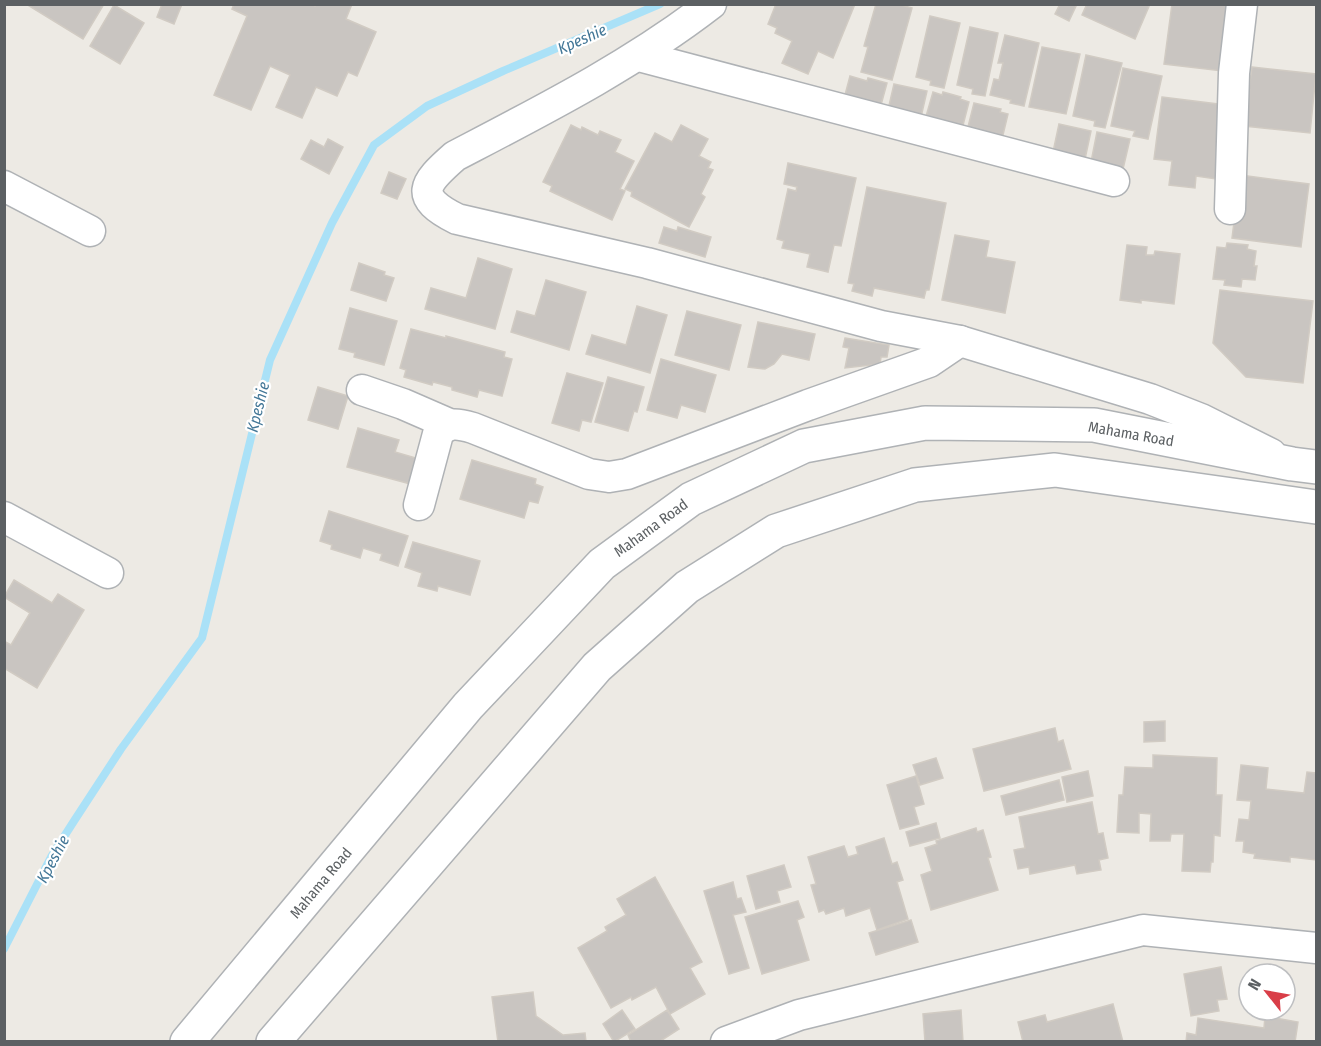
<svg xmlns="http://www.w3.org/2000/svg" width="1321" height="1046" font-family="'Fira Sans Condensed',sans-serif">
<rect width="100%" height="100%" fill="#edeae4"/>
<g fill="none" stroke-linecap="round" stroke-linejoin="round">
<polyline stroke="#aae1f7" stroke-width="8" points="4,949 51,857 74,821 121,749 202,638 270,360 332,223 374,145 427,106 503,71 660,4"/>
</g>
<g fill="#c9c5c1" stroke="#d1cbc3" stroke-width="1.5">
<polygon points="26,4 104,4 83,39"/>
<polygon points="162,4 182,4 174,24 157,17"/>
<polygon points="234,4 311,4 315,6 316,4 352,4 346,19 376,32 357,76 348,72 337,96 316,87 302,118 276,107 290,75 270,66 251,110 214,95 247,16 232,9"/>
<polygon points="776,4 855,4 833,58 818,51 808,74 782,63 792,41 775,33 777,28 768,24"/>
<polygon points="876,4 898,4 912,8 892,80 861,72 868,47 864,46"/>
<polygon points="1060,4 1077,4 1069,21 1055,14"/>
<polygon points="1087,4 1150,4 1135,39 1082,15"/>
<polygon points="1172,4 1236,4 1231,72 1164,64"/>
<polygon points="114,5 144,23 120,64 90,46"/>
<polygon points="930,16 960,23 944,88 930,85 931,81 916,77"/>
<polygon points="970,27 998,33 985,96 972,94 973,89 957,85"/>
<polygon points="1005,35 1039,43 1024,106 1010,103 1011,100 990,95 994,79 999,80 1003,63 998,63"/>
<polygon points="1042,47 1080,54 1066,114 1029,107"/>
<polygon points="1086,55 1122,63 1105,128 1094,126 1095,121 1073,116"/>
<polygon points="1252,67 1316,74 1310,133 1244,126"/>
<polygon points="1123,68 1162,76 1148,139 1133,136 1135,131 1111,126"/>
<polygon points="850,76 867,81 868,78 887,83 881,105 845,95"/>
<polygon points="894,84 927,91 921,117 888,110"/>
<polygon points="933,92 942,95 943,92 961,97 960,99 969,102 962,129 925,120"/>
<polygon points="1162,97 1226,105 1216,179 1196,176 1195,188 1169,185 1172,161 1154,159"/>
<polygon points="974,103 1001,109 1000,112 1008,114 1002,139 967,131"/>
<polygon points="1059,124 1091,131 1085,159 1053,152"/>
<polygon points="571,125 581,130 582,127 598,135 600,131 621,140 615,152 634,161 620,189 625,191 612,220 550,191 552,186 543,182"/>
<polygon points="681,125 708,139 699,156 711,162 708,168 713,170 701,194 705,197 689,227 631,196 632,192 625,189 655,133 672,142"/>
<polygon points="1097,132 1130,139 1123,169 1091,162"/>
<polygon points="328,139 343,147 329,174 301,159 311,140 324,147"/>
<polygon points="788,163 856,178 841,246 834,245 828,272 807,267 810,254 782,248 784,241 777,239 788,189 796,191 797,187 784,184"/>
<polygon points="389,172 406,179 397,199 381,193"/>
<polygon points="1240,175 1309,184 1301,247 1232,238"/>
<polygon points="867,187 946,203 929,290 926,290 924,298 874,288 872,296 852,291 854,284 848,283"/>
<polygon points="664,227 677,231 678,227 711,237 705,257 659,243"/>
<polygon points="955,235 989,241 986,257 1015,262 1005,313 942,300"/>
<polygon points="1227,243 1248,245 1247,249 1256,251 1254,266 1257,266 1255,280 1242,279 1241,287 1224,285 1225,280 1213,279 1217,247 1226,248"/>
<polygon points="1127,245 1147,247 1146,255 1154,255 1155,251 1180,254 1174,304 1141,300 1141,303 1120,300"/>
<polygon points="478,258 512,269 495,329 425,309 431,288 466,298"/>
<polygon points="359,263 385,272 384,275 394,278 386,301 351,290"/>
<polygon points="546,280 586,292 569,350 511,332 517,311 535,316"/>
<polygon points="1220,290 1313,301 1303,383 1246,377 1213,343"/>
<polygon points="637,306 667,315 650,373 586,354 592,335 626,345"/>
<polygon points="350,308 397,321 384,365 354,357 355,353 339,349"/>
<polygon points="687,311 741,325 729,370 675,355"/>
<polygon points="758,322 815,334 809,360 782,354 774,364 765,369 748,367"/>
<polygon points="411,329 446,338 446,336 505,352 504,357 512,359 502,396 479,390 477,397 452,390 452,387 433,382 432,385 404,377 406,370 400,368"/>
<polygon points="845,338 889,345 887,357 881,357 880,364 845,368 849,348 843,347"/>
<polygon points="661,359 716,375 705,412 681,405 677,418 647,410"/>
<polygon points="567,373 603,383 591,422 582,420 579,431 552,423"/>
<polygon points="608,377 644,387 637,412 634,411 628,431 595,422"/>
<polygon points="318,387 348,396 338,429 308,420"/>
<polygon points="358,428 399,440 395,452 426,461 418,486 347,467"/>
<polygon points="472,460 536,479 535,484 543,487 538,503 529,501 524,518 460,499"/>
<polygon points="329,511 408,536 398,566 380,560 382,554 363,548 360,558 331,549 332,545 320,541"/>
<polygon points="413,542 480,561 470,595 438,586 437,591 418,586 422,573 405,567"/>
<polygon points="14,580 52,603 58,594 84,610 37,688 4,668 4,641 11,645 30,613 4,597"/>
<polygon points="1165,721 1165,741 1144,742 1144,722"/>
<polygon points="1055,728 1058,742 1063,740 1071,769 984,791 973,749"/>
<polygon points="1153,755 1217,758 1216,795 1222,795 1220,836 1214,835 1213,862 1211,862 1210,872 1182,871 1184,834 1171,834 1170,841 1150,841 1151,814 1139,813 1139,833 1117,832 1119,795 1123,795 1125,767 1153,768"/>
<polygon points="936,758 943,778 920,785 913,765"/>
<polygon points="1241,765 1268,768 1266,789 1304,793 1307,772 1316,773 1316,860 1290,857 1290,862 1254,858 1255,854 1243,852 1244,841 1236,841 1239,819 1249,820 1251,801 1237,800"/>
<polygon points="1088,771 1093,796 1067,802 1062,777"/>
<polygon points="916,776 924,804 914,807 919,824 900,829 887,785"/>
<polygon points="1059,780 1064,800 1006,815 1001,796"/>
<polygon points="1092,802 1098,834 1103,833 1108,858 1099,860 1101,870 1077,874 1075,865 1030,874 1029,867 1018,869 1014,850 1025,848 1019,817"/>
<polygon points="936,823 940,838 910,846 906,832"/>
<polygon points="976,828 977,832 983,830 991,857 988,858 998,890 931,910 921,875 932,871 925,848 937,844 936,841"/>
<polygon points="884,838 892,864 897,862 903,880 897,882 908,919 877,930 870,908 846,916 844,908 826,914 824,910 819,912 811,885 816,884 808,857 844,846 848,857 858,854 856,847"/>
<polygon points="784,865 791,887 777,891 780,902 756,909 747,876"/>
<polygon points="655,877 702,962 690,968 705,994 670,1014 656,987 632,1000 631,997 611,1008 578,948 607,931 605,927 626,915 617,899"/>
<polygon points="733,882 737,899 741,898 746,912 733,915 749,968 729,974 704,891"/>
<polygon points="798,901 804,917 797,920 809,960 762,974 745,917"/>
<polygon points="911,920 918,942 876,955 869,933"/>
<polygon points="1221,967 1227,999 1217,1000 1219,1011 1191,1016 1184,974"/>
<polygon points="533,992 536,1016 563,1035 585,1033 586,1042 498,1042 492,997"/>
<polygon points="1113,1004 1123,1042 1023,1042 1018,1022 1045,1015 1047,1022"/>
<polygon points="622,1010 635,1029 614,1042 603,1024"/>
<polygon points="667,1010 679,1029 659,1042 631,1042 628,1035"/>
<polygon points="961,1010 963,1042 925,1042 923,1014"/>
<polygon points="1265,1016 1298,1022 1295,1042 1186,1042 1187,1033 1196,1035 1198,1018 1264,1028"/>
</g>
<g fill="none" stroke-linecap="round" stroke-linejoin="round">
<g stroke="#afb2b5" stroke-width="33">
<g id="minor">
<path d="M 711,4 C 632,65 543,110 455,156 C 423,184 413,197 457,219 L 647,263 L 881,326 L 960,341 L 1150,399 L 1201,419 L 1271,454"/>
<polyline points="639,56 1114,181"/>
<polyline points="4,186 90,231"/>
<polyline points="1230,209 1234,73 1242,4"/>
<polyline points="362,390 403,404 449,424"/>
<path d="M 419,505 L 438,434 C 447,421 459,424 473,428 L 589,474 L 609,477 L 627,474 L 808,405 L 929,362 L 960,341"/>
<polyline points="4,517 108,573"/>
<polyline points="726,1042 799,1015 1143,930 1316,948"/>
</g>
</g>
<g stroke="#afb2b5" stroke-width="36">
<g id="tertiary">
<polyline points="187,1042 468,706 602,564 691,499 804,446 925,423 1094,425 1292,464 1316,467"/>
<polyline points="273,1042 597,667 687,587 776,531 915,485 1055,470 1316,507"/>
</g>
</g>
<use href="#minor" stroke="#fff" stroke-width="30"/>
<use href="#tertiary" stroke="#fff" stroke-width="33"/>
</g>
<g text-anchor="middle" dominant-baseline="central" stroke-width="4.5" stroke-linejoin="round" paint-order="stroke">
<g font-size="15" fill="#5c6063" stroke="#fff">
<text transform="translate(1131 434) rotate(10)">Mahama Road</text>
<text transform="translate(651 528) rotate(-36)">Mahama Road</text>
<text transform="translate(321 883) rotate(-50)">Mahama Road</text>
</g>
<g font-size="16" font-style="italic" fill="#437797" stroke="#fff">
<text transform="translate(582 39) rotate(-24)">Kpeshie</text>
<text transform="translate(258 407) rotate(-76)">Kpeshie</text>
<text transform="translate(53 859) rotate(-62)">Kpeshie</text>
</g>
</g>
<rect width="1321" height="1046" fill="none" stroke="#5c6063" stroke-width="12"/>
<g transform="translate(1267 992) rotate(301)"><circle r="28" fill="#ffffff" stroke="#bebfc1" stroke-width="1.5"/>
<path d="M0-4.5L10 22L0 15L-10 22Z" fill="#d93e48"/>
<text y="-9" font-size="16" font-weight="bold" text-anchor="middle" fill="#5c6063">N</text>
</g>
</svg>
